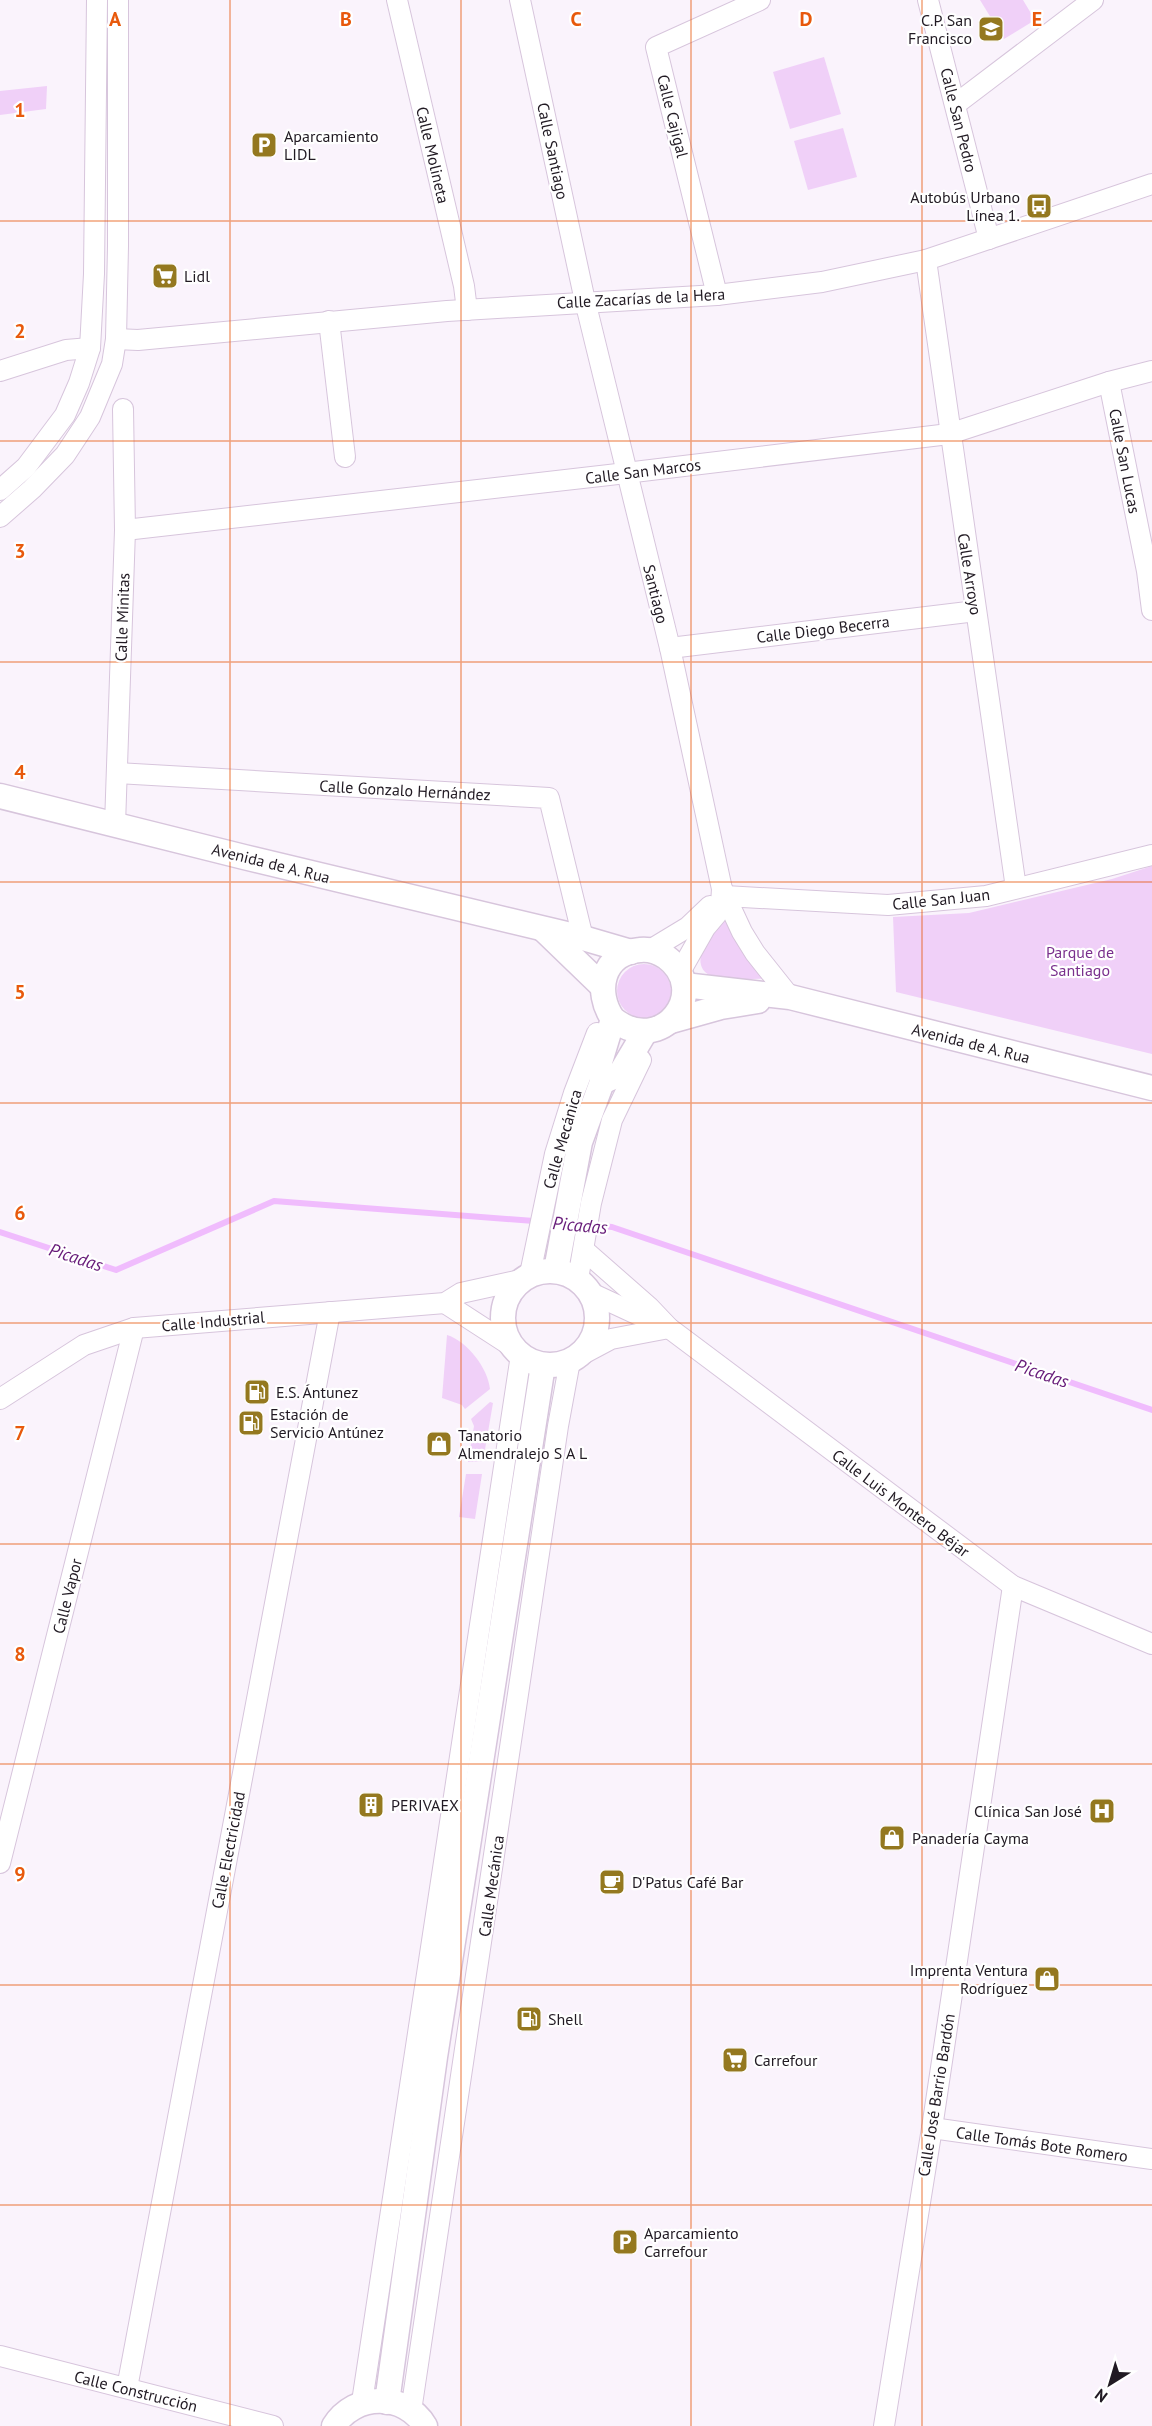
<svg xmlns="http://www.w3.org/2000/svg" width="1152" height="2426" font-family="'PT Sans',sans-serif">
<rect width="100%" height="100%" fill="#faf3fc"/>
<g fill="#f0d0f8">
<polygon points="980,0 1023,0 1035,20 1004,39"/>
<polygon points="824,57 841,114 790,129 773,72"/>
<polygon points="47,86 46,109 0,115 0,91"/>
<polygon points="843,128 857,177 808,190 794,141"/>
<polygon points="1152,866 1152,1054 896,992 893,917 969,913 1112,879"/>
<path d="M 724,920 L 727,921 L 764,979 C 751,978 739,982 726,981 C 720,981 714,979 709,975 C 687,961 713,933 724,920 Z"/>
<circle cx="644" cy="991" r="27"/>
<path d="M 447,1335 C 467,1341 488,1368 490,1389 L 465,1409 L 462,1405 L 442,1398 Z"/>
<polygon points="490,1402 493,1403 483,1461 468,1462 474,1426 471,1419"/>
<polygon points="466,1474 482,1474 475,1519 459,1517"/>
</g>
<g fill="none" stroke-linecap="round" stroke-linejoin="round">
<g stroke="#f0bcfd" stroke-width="6">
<polyline points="591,1225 612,1227 1152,1410"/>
<polyline points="0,1232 116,1270 274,1201 560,1223"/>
</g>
<g stroke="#d7c5dc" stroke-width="22">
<g id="minor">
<polyline points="397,0 464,286 467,310"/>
<polyline points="520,0 585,301 670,648 722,889 721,904 716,915 705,928 680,972"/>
<polyline points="928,0 989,239"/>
<polyline points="956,104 1093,0"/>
<polyline points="926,260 1016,888"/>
<polyline points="717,295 656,47 760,0"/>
<polyline points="329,321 345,457"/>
<polyline points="116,339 138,340 447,311 717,295 822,282 926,260 1152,184"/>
<polyline points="0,371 66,350 90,348"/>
<polyline points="1109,382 1147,571 1152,610"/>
<polyline points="0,490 26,467 65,415 79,383 90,348 94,274 97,0"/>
<polyline points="0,517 32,489 65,455 90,417 112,364 116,339 118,246 118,0"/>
<polyline points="125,530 609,475 949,434 1109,382 1152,371"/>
<polyline points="670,648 976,611"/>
<polyline points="117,773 549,798 583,938"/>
<polyline points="115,825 125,530 123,409"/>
<polyline points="722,889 742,932 755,953 790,997"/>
<polyline points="725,896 888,905 986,896 1152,855"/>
<polyline points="650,950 688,927 710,906"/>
<polyline points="584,1250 649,1307 669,1328 1013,1586 1152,1644"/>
<polyline points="530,1274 555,1154 574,1093 597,1033"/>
<polyline points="578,1279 591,1203 612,1120 641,1060"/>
<polyline points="591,1293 658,1324"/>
<polyline points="445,1303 513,1347"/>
<polyline points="579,1356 611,1339 669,1328"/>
<polyline points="0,1399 84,1345 134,1328 445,1303 461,1293 520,1280"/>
<polyline points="0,1863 134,1328"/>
<polyline points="932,2128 1152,2159"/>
<polyline points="0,2356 273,2426"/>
<polyline points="127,2388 330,1312"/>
<polyline points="362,2402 521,1355"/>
<polyline points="411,2411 558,1426 570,1361"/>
<polyline points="884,2426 932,2128 1013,1586"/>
</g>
</g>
<g stroke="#d7c5dc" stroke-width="27">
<g id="tertiary">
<polyline points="0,796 244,857 583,938 631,952"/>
<polyline points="544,930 602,986"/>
<polyline points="684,985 790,997 1152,1088"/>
<polyline points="671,1021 721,1007 758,1001"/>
<polyline points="602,1082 620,1074 645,1032"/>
<path d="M 556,1270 L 580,1142 L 602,1082 L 600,1062 L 613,1019 C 594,992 602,953 640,950 C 648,949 658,952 666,957 C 712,991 662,1058 613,1019"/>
<circle cx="550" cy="1318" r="47"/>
<polyline points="387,2402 435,2057 543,1365"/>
<path d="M 334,2426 C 354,2393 405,2392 425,2426"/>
</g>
</g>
<use href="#minor" stroke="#fff" stroke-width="20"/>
<use href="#tertiary" stroke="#fff" stroke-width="24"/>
</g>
<path fill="none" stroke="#e8590c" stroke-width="1.5" stroke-opacity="0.55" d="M 230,0 L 230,2426M 461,0 L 461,2426M 691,0 L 691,2426M 922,0 L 922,2426M 0,221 L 1152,221M 0,441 L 1152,441M 0,662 L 1152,662M 0,882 L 1152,882M 0,1103 L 1152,1103M 0,1323 L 1152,1323M 0,1544 L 1152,1544M 0,1764 L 1152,1764M 0,1985 L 1152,1985M 0,2205 L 1152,2205"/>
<defs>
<g id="school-square" transform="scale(1.35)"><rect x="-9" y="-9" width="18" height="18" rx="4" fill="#94781f" stroke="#fff"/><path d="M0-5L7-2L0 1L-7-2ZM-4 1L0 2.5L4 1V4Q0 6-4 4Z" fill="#fff"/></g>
<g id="parking-square" transform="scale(1.35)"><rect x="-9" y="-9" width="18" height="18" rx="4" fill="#94781f" stroke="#fff"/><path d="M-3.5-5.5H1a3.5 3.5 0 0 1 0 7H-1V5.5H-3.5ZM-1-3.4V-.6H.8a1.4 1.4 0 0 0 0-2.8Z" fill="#fff"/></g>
<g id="bus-square" transform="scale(1.35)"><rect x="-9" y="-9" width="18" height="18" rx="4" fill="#94781f" stroke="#fff"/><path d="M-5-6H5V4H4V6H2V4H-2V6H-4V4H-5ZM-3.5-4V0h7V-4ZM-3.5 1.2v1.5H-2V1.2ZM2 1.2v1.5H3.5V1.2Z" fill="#fff"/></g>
<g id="supermarket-square" transform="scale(1.35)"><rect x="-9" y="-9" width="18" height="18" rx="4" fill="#94781f" stroke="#fff"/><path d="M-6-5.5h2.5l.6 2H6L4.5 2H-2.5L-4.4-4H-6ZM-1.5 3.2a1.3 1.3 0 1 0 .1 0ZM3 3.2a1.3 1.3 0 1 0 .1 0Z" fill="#fff"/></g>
<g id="fuel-square" transform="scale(1.35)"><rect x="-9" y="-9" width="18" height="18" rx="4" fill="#94781f" stroke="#fff"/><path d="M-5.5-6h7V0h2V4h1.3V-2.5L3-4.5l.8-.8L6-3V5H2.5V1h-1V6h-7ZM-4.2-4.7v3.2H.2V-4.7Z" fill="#fff"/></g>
<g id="shop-square" transform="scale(1.35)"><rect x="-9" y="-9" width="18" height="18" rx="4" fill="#94781f" stroke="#fff"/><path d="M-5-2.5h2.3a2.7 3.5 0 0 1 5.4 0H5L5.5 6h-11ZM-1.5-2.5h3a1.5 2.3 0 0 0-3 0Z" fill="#fff"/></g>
<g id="building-square" transform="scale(1.35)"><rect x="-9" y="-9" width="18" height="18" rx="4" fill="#94781f" stroke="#fff"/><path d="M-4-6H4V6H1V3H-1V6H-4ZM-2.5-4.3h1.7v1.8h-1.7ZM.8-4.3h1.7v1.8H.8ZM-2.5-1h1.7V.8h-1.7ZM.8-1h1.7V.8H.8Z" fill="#fff"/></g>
<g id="hospital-square" transform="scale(1.35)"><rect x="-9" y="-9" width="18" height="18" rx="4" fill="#94781f" stroke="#fff"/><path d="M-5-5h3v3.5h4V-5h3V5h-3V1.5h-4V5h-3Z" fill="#fff"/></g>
<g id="cafe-square" transform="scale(1.35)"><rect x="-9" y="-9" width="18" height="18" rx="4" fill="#94781f" stroke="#fff"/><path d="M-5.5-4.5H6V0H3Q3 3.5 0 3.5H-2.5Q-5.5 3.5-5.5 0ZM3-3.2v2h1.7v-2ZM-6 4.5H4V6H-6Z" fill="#fff"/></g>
</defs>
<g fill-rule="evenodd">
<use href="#school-square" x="991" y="29"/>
<use href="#parking-square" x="264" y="145"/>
<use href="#bus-square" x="1039" y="206"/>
<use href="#supermarket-square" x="165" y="276"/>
<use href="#fuel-square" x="257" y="1392"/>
<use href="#fuel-square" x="251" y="1423"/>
<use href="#shop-square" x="439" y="1444"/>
<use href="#building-square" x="371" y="1805"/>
<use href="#hospital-square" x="1102" y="1811"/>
<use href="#shop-square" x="892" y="1838"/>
<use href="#cafe-square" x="612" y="1882"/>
<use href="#shop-square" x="1047" y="1979"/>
<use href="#fuel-square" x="529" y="2019"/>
<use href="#supermarket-square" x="735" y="2060"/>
<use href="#parking-square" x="625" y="2242"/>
</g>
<g text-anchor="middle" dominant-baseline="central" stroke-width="4.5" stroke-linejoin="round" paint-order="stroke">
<g font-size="16" fill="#211a23" stroke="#fff" text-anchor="start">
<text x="972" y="20" text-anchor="end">C.P. San<tspan x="972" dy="18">Francisco</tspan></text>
<text x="284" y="136">Aparcamiento<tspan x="284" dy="18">LIDL</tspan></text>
<text x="1020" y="197" text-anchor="end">Autobús Urbano<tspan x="1020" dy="18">Línea 1.</tspan></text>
<text x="184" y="276">Lidl</text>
<text x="276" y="1392">E.S. Ántunez</text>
<text x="270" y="1414">Estación de<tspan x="270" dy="18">Servicio Antúnez</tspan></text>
<text x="458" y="1435">Tanatorio<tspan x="458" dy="18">Almendralejo S A L</tspan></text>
<text x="391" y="1805">PERIVAEX</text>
<text x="1082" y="1811" text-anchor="end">Clínica San José</text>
<text x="912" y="1838">Panadería Cayma</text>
<text x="632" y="1882">D'Patus Café Bar</text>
<text x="1028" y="1970" text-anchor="end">Imprenta Ventura<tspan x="1028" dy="18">Rodríguez</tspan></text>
<text x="548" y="2019">Shell</text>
<text x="754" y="2060">Carrefour</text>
<text x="644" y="2233">Aparcamiento<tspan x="644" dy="18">Carrefour</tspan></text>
</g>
<g font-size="16" fill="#211a23" stroke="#fff">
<text transform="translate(673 116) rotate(76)">Calle Cajigal</text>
<text transform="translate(959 120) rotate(76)">Calle San Pedro</text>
<text transform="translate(553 151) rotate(78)">Calle Santiago</text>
<text transform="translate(433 155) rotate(77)">Calle Molineta</text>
<text transform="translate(641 298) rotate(-3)">Calle Zacarías de la Hera</text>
<text transform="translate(1125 461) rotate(79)">Calle San Lucas</text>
<text transform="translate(643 471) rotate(-7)">Calle San Marcos</text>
<text transform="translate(970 574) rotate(81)">Calle Arroyo</text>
<text transform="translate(656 594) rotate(76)">Santiago</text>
<text transform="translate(122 617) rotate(-88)">Calle Minitas</text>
<text transform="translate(823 629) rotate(-7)">Calle Diego Becerra</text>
<text transform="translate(405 790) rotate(3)">Calle Gonzalo Hernández</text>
<text transform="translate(271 863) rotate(14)">Avenida de A. Rua</text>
<text transform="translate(941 899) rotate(-6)">Calle San Juan</text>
<text transform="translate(971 1043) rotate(14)">Avenida de A. Rua</text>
<text transform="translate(562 1139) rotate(-74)">Calle Mecánica</text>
<text transform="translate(213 1321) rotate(-5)">Calle Industrial</text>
<text transform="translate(901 1503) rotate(37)">Calle Luis Montero Béjar</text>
<text transform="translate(67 1596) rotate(-76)">Calle Vapor</text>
<text transform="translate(228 1850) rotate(-79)">Calle Electricidad</text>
<text transform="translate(491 1886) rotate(-82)">Calle Mecánica</text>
<text transform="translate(936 2095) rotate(-81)">Calle José Barrio Bardón</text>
<text transform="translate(1042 2144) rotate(8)">Calle Tomás Bote Romero</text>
<text transform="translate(136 2391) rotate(14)">Calle Construcción</text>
</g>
<g font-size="16" fill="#7a308d" stroke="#fff">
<text x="1080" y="952">Parque de<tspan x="1080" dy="18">Santiago</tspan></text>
</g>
<g font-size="18" font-style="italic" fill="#671b79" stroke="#fff">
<text transform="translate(580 1225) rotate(5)">Picadas</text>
<text transform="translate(76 1257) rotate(18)">Picadas</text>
<text transform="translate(1042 1373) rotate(19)">Picadas</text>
</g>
</g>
<g font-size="20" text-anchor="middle" font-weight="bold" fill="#e8590c" stroke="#fff" stroke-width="4.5" stroke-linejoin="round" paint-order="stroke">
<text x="115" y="26">A</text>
<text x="346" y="26">B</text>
<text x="576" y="26">C</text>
<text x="806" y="26">D</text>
<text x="1037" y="26">E</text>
<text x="20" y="117">1</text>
<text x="20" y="338">2</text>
<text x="20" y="558">3</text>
<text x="20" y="779">4</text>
<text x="20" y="999">5</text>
<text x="20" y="1220">6</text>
<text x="20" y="1440">7</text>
<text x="20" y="1661">8</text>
<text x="20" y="1881">9</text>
</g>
<g transform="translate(1110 2384) rotate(217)" stroke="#ffffff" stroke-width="4.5" paint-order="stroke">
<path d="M0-4.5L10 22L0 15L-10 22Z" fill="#211a23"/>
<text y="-9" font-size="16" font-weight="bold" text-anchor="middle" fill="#211a23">N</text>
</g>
</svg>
